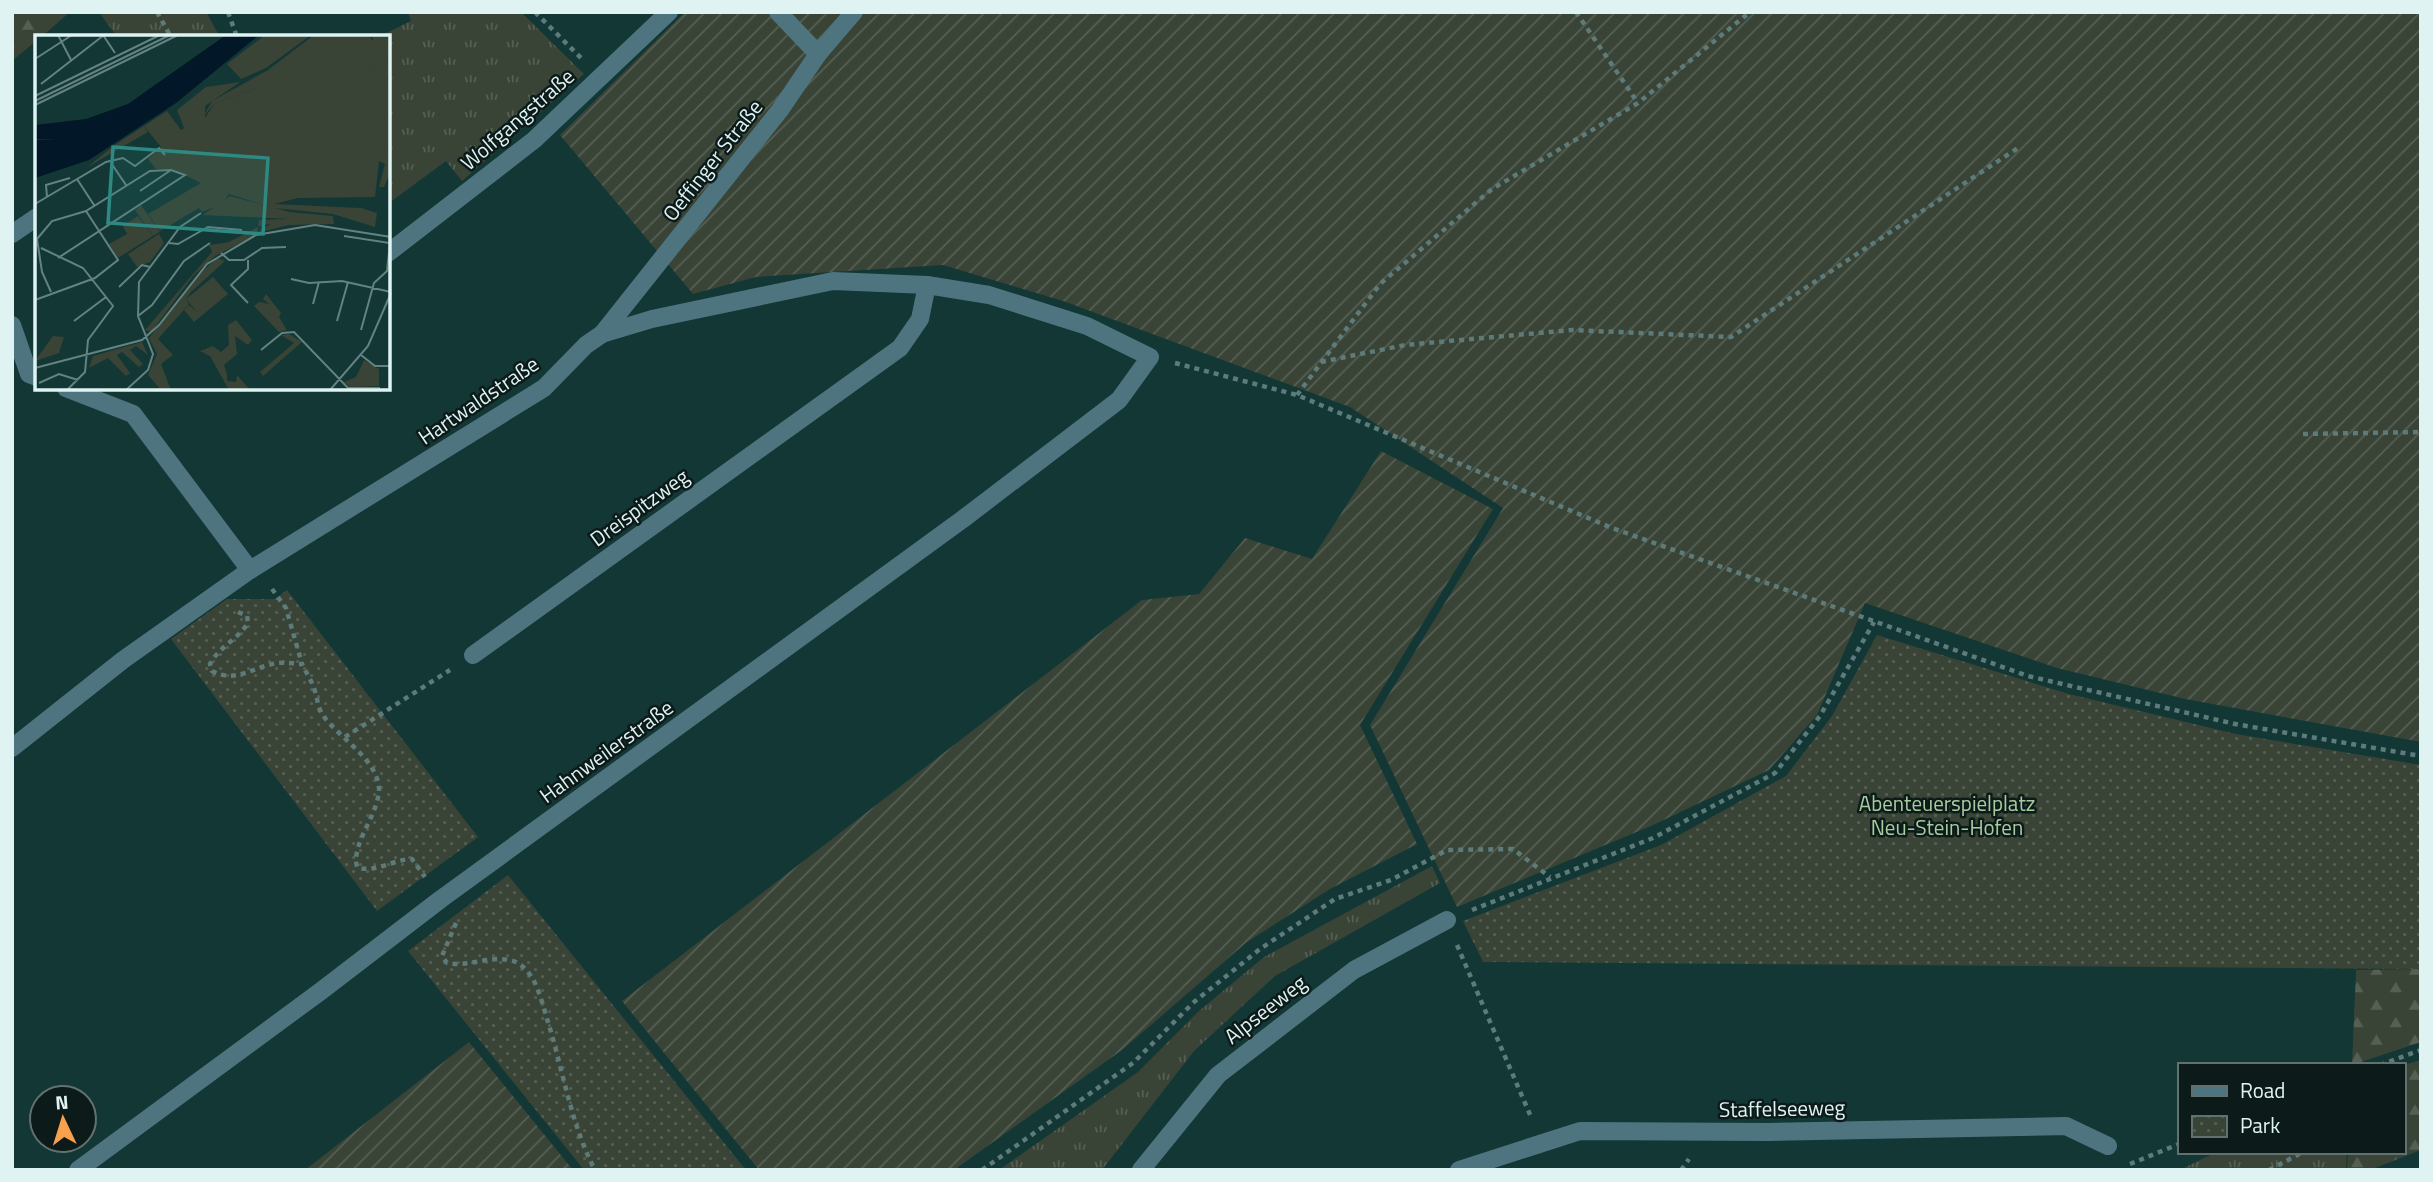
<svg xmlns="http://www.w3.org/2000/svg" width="2433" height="1182" font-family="'Titillium Web',sans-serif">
<defs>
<pattern id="grass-tufts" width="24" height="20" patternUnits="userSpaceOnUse" patternTransform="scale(1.75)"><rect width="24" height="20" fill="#394436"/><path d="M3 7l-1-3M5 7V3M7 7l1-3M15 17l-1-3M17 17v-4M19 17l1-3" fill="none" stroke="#555f54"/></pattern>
<pattern id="forest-firs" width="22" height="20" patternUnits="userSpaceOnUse" patternTransform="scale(1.75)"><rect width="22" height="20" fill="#394436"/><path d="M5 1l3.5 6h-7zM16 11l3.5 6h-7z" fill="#555f54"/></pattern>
<pattern id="park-dots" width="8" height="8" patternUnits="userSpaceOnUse" patternTransform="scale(1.75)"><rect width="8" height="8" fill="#394436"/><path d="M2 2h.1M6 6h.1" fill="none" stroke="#555f54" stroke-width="1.8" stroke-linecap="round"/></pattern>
<pattern id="garden-furrows" width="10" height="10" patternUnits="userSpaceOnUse" patternTransform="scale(1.75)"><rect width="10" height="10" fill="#394436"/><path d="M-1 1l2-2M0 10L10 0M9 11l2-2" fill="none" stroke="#555f54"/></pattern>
</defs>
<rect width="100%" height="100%" fill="#123735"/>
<g fill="url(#grass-tufts)">
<polygon points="99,12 206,12 220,37 117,37"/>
<polygon points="408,12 521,12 584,74 462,181 446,161 389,203 388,37 378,37 411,21"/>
<polygon points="1432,866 1440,883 1275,976 1194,1051 1102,1170 999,1170 1138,1072 1199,1011 1264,957"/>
<polygon points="2216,1152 2347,1152 2346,1170 2180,1170"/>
</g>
<g fill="url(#forest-firs)">
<polygon points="12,12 70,12 41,37 37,37 37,40 12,61"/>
<polygon points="2421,969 2421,1042 2352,1065 2356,970"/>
<polygon points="2421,1060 2421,1150 2370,1170 2347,1170 2348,1152 2403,1152 2403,1065"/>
</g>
<g fill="url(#park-dots)">
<polygon points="287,590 478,837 377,911 171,639 227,599 275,599"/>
<polygon points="1877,635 2069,694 2236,734 2421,765 2421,969 1483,962 1463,921 1661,845 1786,776 1832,716"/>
<polygon points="508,875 746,1170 584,1170 408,951"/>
</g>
<g fill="url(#garden-furrows)">
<polygon points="685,12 2421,12 2421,742 2185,699 2057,668 1865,603 1817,715 1769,770 1651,826 1457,907 1370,725 1503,508 1350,407 1063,301 943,265 756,277 693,294 560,135"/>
<polygon points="1381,451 1493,509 1360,725 1417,844 1330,889 1247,942 1122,1050 954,1170 759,1170 622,1001 1142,600 1199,594 1245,538 1312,559"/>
<polygon points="469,1042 573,1170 305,1170"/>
</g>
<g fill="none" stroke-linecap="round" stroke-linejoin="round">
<g stroke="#5d7b7a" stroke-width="4.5" stroke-dasharray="5 5" stroke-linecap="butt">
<polyline points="157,12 171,37"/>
<polyline points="228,12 237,37"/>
<polyline points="535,12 582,59"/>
<polyline points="1576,12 1638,103"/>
<polyline points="1321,362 1405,345 1572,330 1731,337 2018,148"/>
<polyline points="1175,363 1297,395 1612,528 2028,676 2235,724 2421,756"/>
<polyline points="1297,395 1380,284 1492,189 1638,103 1750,12"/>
<polyline points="2303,434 2421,432"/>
<polyline points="272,589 286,608 302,664"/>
<path d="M 238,612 L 247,616 L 248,623 C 238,639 219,647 210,664 L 212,671 C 236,684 254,666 278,663 C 286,662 294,664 302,664 C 306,672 311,680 314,688 C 317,697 318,707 322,714 C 337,737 380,760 379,791 C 377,817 351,844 357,867 C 374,874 394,859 412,859 L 425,877"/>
<polyline points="345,737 450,670"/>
<polyline points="1472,910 1653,838 1775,773 1820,716 1874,622"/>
<path d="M 456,923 L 442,956 L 447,963 C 469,968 493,953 516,962 C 523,965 530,974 534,981 C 540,993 544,1009 548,1022 C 563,1070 571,1125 595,1170"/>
<polyline points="1457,945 1531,1117"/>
<polyline points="2380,1065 2421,1050"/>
<polyline points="2130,1164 2179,1144"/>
<polyline points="982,1170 1133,1063 1194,1002 1260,949 1335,899 1391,880 1447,850 1513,849 1550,877"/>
<polyline points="1681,1170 1689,1159"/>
<polyline points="2269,1170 2303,1152"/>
</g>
<polyline stroke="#4e757f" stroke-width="18" points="602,334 780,110 818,54 854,12"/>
<g stroke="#4e757f" stroke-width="18">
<polyline points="778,12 818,54"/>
<polyline points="12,234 37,217"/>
<polyline points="388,253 534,140 669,12"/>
<polyline points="12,325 29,374 37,377"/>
<polyline points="66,388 133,414 250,570"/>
<polyline points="473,655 900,348 920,319 927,285"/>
<polyline points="12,748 123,660 250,570 544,388 586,345 602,334 652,319 833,281 927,285 989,295 1087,326 1150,357 1119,400 963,519 441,899 321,991 78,1170"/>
<polyline points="1141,1170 1218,1075 1354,970 1447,920"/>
<polyline points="1459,1170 1580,1131 1769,1132 2066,1126 2108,1146"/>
</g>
</g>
<g text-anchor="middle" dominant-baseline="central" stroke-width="5" stroke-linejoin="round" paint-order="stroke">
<g font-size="21" fill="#dff3f2" stroke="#0c1b1a">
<text transform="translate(517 119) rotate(-41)">Wolfgangstraße</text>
<text transform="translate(712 160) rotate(-52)">Oeffinger Straße</text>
<text transform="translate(478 400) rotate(-34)">Hartwaldstraße</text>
<text transform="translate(639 507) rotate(-36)">Dreispitzweg</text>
<text transform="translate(606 751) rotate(-36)">Hahnweilerstraße</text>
<text transform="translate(1265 1009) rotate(-38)">Alpseeweg</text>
<text transform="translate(1782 1108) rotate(-1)">Staffelseeweg</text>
</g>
<g font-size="21" fill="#a9cc9f" stroke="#0c1b1a">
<text x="1947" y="803">Abenteuerspielplatz<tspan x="1947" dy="24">Neu-Stein-Hofen</tspan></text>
</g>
</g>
<g transform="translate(35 35)">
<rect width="355" height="355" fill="#123735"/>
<path d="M 223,192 L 222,199 L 180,221 L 159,240 L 116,297 L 110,295 L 177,217 L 174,210 L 194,207 ZM 182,223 L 190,226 L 156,257 L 151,264 L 154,269 L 123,304 L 138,320 L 126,329 L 136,355 L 126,355 L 113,340 L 122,319 L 114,303 L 162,241 ZM 231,259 L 246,278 L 244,282 L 252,295 L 244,297 L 219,271 L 224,267 L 234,269 L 228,264 ZM 201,285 L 217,305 L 213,310 L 200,301 L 202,319 L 189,330 L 192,339 L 192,346 L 201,347 L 202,340 L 215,355 L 194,355 L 175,321 L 165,316 L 178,311 L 186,317 L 194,310 L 193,290 ZM 254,299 L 267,307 L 228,341 L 225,337 L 259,308 L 246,300 ZM 18,301 L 29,302 L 24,318 L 0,326 ZM 107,307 L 113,320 L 101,311 L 95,315 L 108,329 L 104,332 L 87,317 L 82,320 L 95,338 L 91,341 L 73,323 L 54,333 L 58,321 ZM 329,325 L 344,334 L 344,351 L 315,352 L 309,347 L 321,342 Z" fill="#394436"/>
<path d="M 279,0 L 309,0 L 217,55 L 179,69 L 168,82 L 177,66 L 233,35 ZM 333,0 L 355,0 L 355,24 L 342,41 L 337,32 L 338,3 ZM 109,91 L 113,97 L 51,133 L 81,109 ZM 255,177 L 298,181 L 299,189 L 254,190 L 222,198 L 235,189 L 223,191 L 224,185 L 253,184 Z" fill="#394436"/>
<path d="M 124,199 L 129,208 L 115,227 L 102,232 L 93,219 Z" fill="#394436"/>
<path d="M 195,161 L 255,177 L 254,184 L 168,180 ZM 106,170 L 125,197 L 118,201 L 100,175 Z" fill="#394436"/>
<path d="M 333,0 L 343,11 L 337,32 L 342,40 L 355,24 L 355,138 L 349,152 L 344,152 L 350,129 L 344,126 L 340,162 L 263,163 L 239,169 L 326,173 L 342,178 L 340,192 L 298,179 L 238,173 L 194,159 L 187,169 L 167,177 L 164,173 L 125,196 L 113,179 L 166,148 L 137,134 L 121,134 L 113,124 L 126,112 L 109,91 L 132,76 L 146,95 L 149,93 L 142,75 L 171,52 L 205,47 L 170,71 L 170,83 L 179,69 L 217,55 L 275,15 L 300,2 ZM 103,181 L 118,201 L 83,223 L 74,209 L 92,199 L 88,191 Z" fill="#394436"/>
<path d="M 230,0 L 276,0 L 231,33 L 206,44 L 192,29 ZM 178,242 L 193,259 L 159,287 L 149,275 L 154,270 L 162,277 L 151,264 Z" fill="#394436"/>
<path d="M 191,0 L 224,0 L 141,68 L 54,125 L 0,143 L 0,105 L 23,104 L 0,104 L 0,90 L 51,84 L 93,69 Z" fill="#021727"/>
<path fill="none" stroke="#648281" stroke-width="2" d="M 23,0 L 36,25M 68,0 L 80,18M 0,24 L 37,0M 6,49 L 69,0M 0,61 L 125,0M 0,66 L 135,0M 0,70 L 143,0M 76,128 L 91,150M 42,144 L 59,170M 105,156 L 136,135M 12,162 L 11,150 L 35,143M 0,169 L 71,127 L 88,123 L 100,131 L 124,113 L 130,120M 309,201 L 355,208 L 352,236 L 339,248 L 326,295M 2,204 L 17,186 L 51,176 L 115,136 L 136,135 L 150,140 L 23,223M 2,204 L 7,237 L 16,257M 134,208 L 143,209 L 173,192 L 207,195M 6,213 L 48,233 L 78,271 L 53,305 L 50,337 L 32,355M 186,218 L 194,225 L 209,225 L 227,213 L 251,212M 213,225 L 213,234 L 196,250 L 213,268M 256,244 L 274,248 L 307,246 L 356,257M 84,252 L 107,230 L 115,232M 0,265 L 60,243 L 83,225 L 51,176M 278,269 L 284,247M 103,281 L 117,270 L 149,226 L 175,208M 39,286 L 71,262M 302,286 L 313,247M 226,315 L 247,298 L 259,297 L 313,353 L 345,353M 326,320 L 340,331 L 356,331M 0,333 L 107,305 L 124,290 L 172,229 L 221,200 L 280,190 L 356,202M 4,348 L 24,339 L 43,345M 91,355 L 113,335 L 118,319 L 103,281 L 104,247 L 145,192 L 166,178M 295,355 L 333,311 L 356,258"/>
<path fill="#2e8982" fill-opacity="0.15" stroke="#2e8982" stroke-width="3.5" d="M 78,112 L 233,123 L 228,199 L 73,188 Z"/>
<rect width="355" height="355" fill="none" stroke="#dff3f2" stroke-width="3.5"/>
</g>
<rect width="2433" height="1182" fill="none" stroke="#dff3f2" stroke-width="28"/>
<rect x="2178" y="1063" width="228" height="91" fill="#0c1b1a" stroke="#607170" stroke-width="2"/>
<rect x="2192" y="1086" width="35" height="10" fill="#4e757f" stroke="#607170" stroke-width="2"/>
<text x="2240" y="1098" font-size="21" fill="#dff3f2">Road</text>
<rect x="2192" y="1116" width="35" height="21" fill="url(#park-dots)" stroke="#607170" stroke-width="2"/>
<text x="2240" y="1133" font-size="21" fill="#dff3f2">Park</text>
<g transform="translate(63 1119) rotate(356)"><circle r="33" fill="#0c1b1a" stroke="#607170" stroke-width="2"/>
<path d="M0-5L12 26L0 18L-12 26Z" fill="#f9a04c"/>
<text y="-10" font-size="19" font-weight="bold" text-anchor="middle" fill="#dff3f2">N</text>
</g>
</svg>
